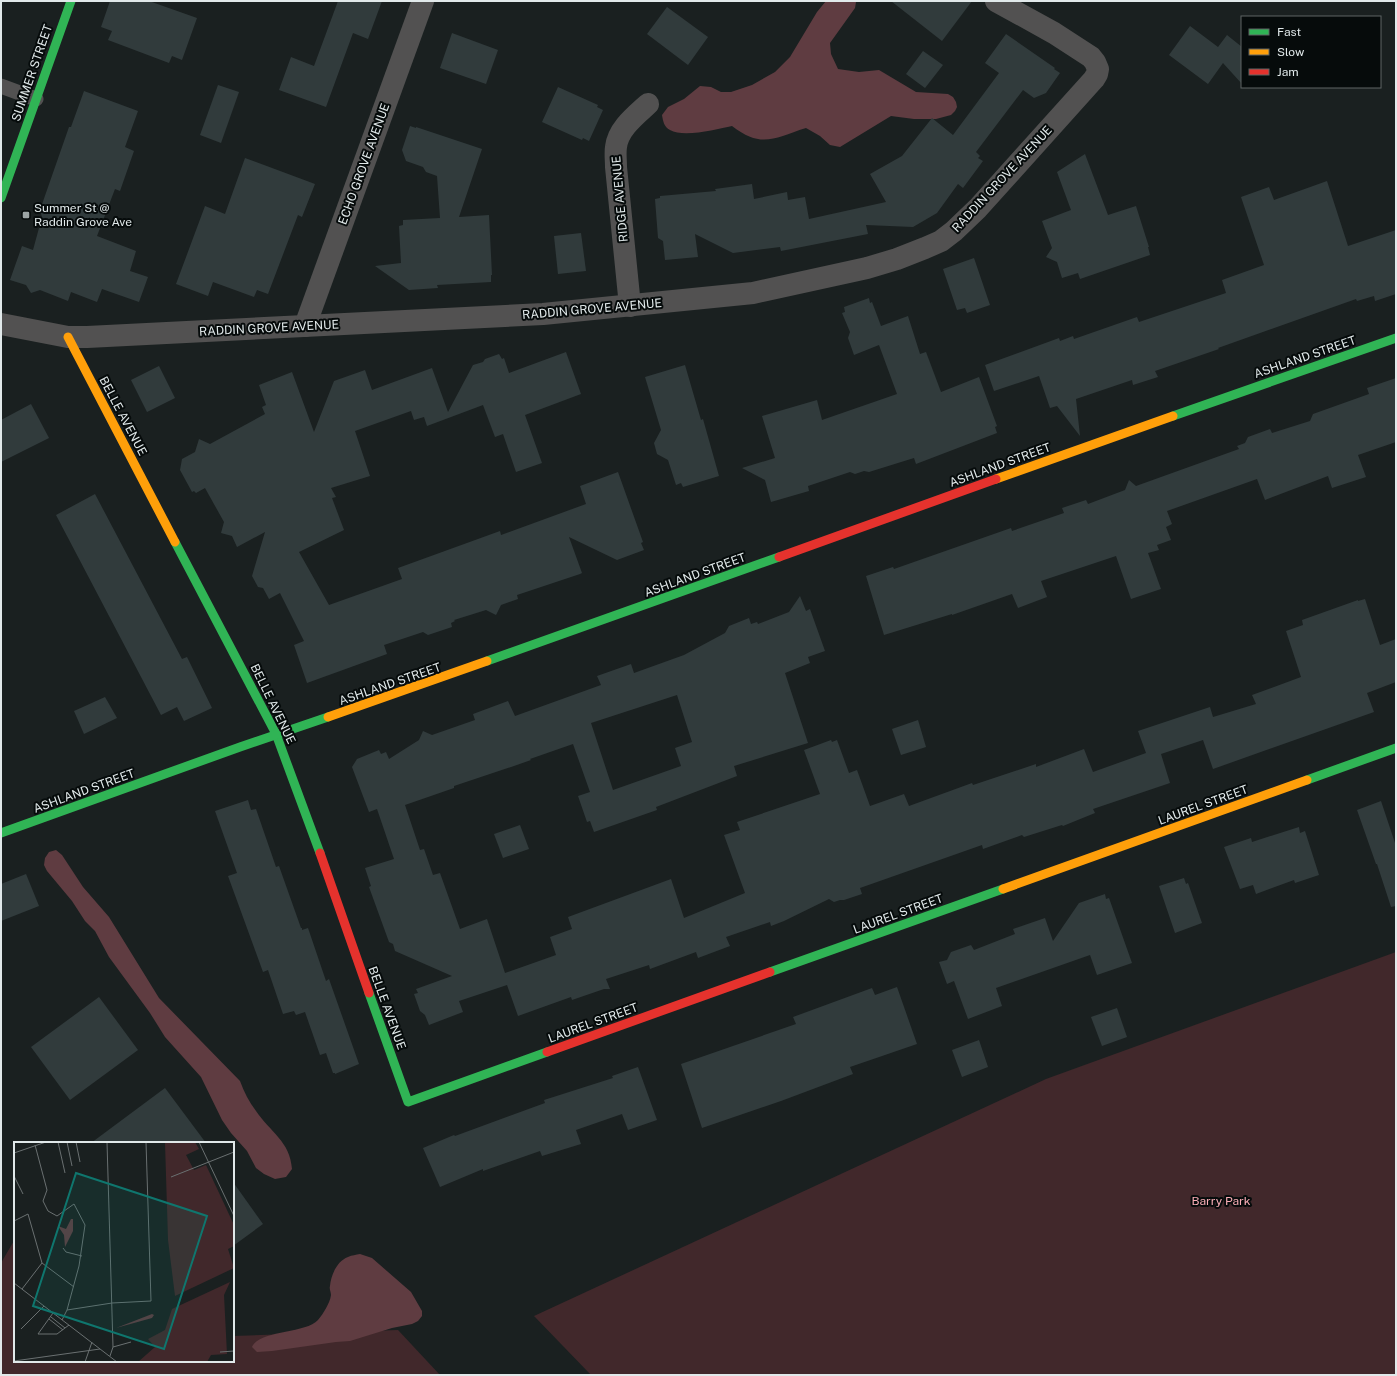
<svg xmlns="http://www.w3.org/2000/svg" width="1397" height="1376" font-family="'Public Sans',sans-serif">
<rect width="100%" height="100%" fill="#1a2020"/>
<g fill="#41282b">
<polygon points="1396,952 1396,1375 591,1375 534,1316 1046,1079"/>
<polygon points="15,1239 15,1361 233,1361 233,1336 398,1330 440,1375 1,1375 1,1263"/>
</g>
<g fill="#5f3c41">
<path d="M 826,1 L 856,2 L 855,8 L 830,43 L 831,54 L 838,69 L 859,72 L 879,70 L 916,92 L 948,94 L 953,97 L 956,102 L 957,107 L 955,111 L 951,115 L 936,119 L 914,119 L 891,116 L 840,147 L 830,145 L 820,136 L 806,128 C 774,138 762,149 732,126 C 717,129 684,138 670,130 C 664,127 663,121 662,115 L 668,107 L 684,99 L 700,86 L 711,87 L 721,92 L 731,92 L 752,85 L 775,72 L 790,57 L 817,12 Z"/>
<path d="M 56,850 L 62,855 L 83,887 L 109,917 L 159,998 L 240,1081 C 244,1092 249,1102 256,1111 C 270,1132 290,1141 292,1169 L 286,1177 L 275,1179 L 264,1174 L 256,1168 L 247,1151 L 231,1133 L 222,1120 L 201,1077 L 165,1037 L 150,1013 L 109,957 L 95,931 L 85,921 L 72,901 L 47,871 L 44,865 L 45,858 L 49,852 Z"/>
<path d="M 360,1254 L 372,1258 L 411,1292 L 422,1311 L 422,1316 L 418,1321 L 412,1324 L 392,1328 L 350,1341 L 336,1342 L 272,1351 L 257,1352 L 252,1347 C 259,1330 305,1334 318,1320 C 323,1314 330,1303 331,1295 C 331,1292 329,1289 330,1286 C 331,1275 337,1261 348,1257 C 352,1255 356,1255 360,1254 Z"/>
</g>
<g fill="#313b3c" fill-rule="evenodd">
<polygon points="110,1 149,1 197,18 182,60 172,56 169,63 108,40 112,31 101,27"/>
<polygon points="338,1 382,1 368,39 353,33 326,107 279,90 291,57 314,66"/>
<polygon points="891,1 972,1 942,41"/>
<polygon points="667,7 708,37 688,65 647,34"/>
<polygon points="1190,26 1218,47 1227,35 1242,47 1242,84 1223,63 1208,84 1169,55"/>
<polygon points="452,33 498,50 486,84 440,68"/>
<polygon points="1006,34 1055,68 1054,69 1060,73 1046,93 1034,98 1023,90 976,152 980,156 978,158 983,161 963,188 958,184 937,213 913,227 866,225 868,234 781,251 780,247 733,253 695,234 698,257 665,260 663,241 658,238 655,199 660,198 660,196 716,191 715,189 752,184 754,199 787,192 788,200 805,197 809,219 886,202 870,174 902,156 932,118 953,135 999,73 985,63"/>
<polygon points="923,51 943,65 925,88 906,74"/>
<polygon points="218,85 239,92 221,143 200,135"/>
<polygon points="558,87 598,105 597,107 603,110 589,141 583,138 582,140 542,122"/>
<polygon points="84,91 138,111 125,147 134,151 120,191 115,189 97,236 136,251 130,271 148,277 139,302 102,289 97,302 71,292 68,301 40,290 31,293 26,285 10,280 22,246 33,250 42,217 40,210 69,127 71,127"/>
<polygon points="410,126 416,128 416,127 482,149 459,217 489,215 492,275 491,275 491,282 437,285 438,288 409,290 375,266 401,263 399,226 403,225 403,220 440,218 437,176 426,172 423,167 406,161 402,150"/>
<polygon points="1085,154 1108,215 1136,206 1149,247 1148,247 1150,255 1080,279 1078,273 1062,278 1057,262 1046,257 1052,248 1042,221 1071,210 1057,172"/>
<polygon points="245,158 315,184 302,217 298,215 268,294 257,290 254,297 213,282 208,296 176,284 205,206 225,214"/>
<polygon points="1327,181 1348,246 1396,230 1396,294 1375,301 1374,296 1357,301 1356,299 1218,348 1219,349 1155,371 1158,377 1133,385 1132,380 1076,399 1080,436 1057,406 1050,408 1039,376 994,391 985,365 1059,338 1060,341 1073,336 1074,339 1137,317 1139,322 1226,293 1222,280 1264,265 1241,197 1269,187 1274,200"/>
<polygon points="581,233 586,271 558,274 554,236"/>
<polygon points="974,258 990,305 967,313 965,308 957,310 943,269"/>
<polygon points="869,298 870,303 872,302 881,326 908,316 920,354 926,352 941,392 979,377 997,426 995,427 997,433 916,464 914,458 869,472 864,471 855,474 850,472 808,486 809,491 771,502 765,480 742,468 775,458 762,416 817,400 822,420 897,394 879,345 854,355 848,338 850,332 842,313 845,312 844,307"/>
<polygon points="566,352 581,394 525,415 542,463 516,472 503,434 495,437 483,405 427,426 424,417 414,420 411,411 355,431 370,476 331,488 336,497 332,498 344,530 299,552 329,605 402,579 398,568 500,531 501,535 586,504 580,486 618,472 643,542 641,543 644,550 617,560 569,537 582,573 580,574 517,595 518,599 501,605 496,615 486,610 454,620 455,621 451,623 452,627 428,635 423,632 384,645 387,654 307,683 294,645 304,641 280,593 269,599 263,588 258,587 252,576 265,532 237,547 232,536 221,533 224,522 205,488 196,493 194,491 192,492 180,470 182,459 195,452 199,439 210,444 265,414 262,407 266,405 259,385 292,372 314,432 334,381 365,370 372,390 432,368 448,412 473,365 483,362 485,359 499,354 502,359 504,358 509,373"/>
<polygon points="685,365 701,420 703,419 719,476 683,487 681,483 676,485 668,460 657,454 654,443 661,430 645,377"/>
<polygon points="159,366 175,398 147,412 131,380"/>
<polygon points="1396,378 1396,442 1358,455 1366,477 1332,488 1328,476 1265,500 1257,479 1167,511 1172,524 1166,527 1171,540 1157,545 1159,550 1148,553 1161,589 1131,599 1116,556 1041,581 1047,597 1018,608 1012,594 952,615 952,614 884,635 866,576 893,567 894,569 1011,528 1012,531 1064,513 1062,508 1086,500 1088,504 1125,490 1129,480 1136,486 1239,449 1237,446 1245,443 1248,437 1270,429 1272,433 1310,421 1313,414 1369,394 1367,388"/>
<polygon points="31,404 49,438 1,462 1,420"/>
<polygon points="95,494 182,659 187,657 212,708 184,721 177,707 161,715 56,515"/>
<path d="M 800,596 L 806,611 L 810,609 L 825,651 L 808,657 L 810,663 L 785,673 L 808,743 L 734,766 L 737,776 L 656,807 L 657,810 L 594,832 L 590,821 L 587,822 L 578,796 L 590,792 L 573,744 L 530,759 L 531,760 L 514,766 L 454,786 L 454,788 L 405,805 L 420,850 L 424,849 L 433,875 L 440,873 L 460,929 L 487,919 L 505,973 L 556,955 L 550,937 L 572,929 L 568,917 L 671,879 L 684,918 L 745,893 L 724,835 L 740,830 L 737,822 L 820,794 L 804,750 L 831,740 L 832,742 L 837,740 L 849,773 L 857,770 L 870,806 L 904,794 L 909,806 L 972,783 L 973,785 L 1036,764 L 1036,767 L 1084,749 L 1093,772 L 1146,753 L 1138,731 L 1210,707 L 1213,717 L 1256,704 L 1252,695 L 1301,677 L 1286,631 L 1303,625 L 1302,620 L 1358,600 L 1358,601 L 1365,599 L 1380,645 L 1396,639 L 1396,682 L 1367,693 L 1374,712 L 1213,769 L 1203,740 L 1161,754 L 1170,783 L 1093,809 L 1095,813 L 1063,826 L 1062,825 L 1024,837 L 1022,835 L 983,849 L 982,845 L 860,888 L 862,894 L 844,900 L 840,900 L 834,902 L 829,899 L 784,921 L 771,926 L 770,922 L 726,937 L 730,946 L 698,958 L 696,952 L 650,969 L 649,965 L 606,979 L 610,989 L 604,989 L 572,1000 L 571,997 L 518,1016 L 507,985 L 459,1001 L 463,1012 L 429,1025 L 425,1015 L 420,1011 L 414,994 L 418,993 L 416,989 L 452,976 L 395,951 L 393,944 L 389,942 L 369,887 L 371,886 L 365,868 L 394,859 L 377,809 L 369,812 L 352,767 L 357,759 L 379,750 L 381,754 L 386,752 L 389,759 L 419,740 L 423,731 L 432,735 L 475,720 L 473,714 L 508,701 L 515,716 L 601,685 L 597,676 L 631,664 L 634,673 L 684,655 L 725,633 L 729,626 L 749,618 L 751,624 L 757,622 L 758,624 L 789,612 ZM 677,695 L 692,742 L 675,748 L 681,766 L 613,790 L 591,723 Z"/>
<polygon points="105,697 117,718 84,734 74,711"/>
<polygon points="918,720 926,747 901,755 892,729"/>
<polygon points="248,800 251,810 256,809 276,867 279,866 301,928 302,928 302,930 308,928 326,981 329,979 359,1064 335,1074 335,1073 333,1073 326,1053 320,1055 305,1012 296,1015 294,1011 283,1014 268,970 263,972 228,876 237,873 215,811"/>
<polygon points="1381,801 1396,846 1396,906 1391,907 1377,864 1376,864 1357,810"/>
<polygon points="520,825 529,849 503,858 494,834"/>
<polygon points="1299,827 1300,833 1305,831 1319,875 1295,883 1294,880 1256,894 1253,885 1240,889 1224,847 1251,838 1252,842"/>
<polygon points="26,874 39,906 1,921 1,884"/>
<polygon points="1184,878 1186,884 1188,883 1202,923 1175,933 1159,886"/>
<polygon points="1105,894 1106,899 1109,898 1132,963 1097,975 1090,955 996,988 1002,1006 968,1019 954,981 947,984 939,962 947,960 951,952 971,945 974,950 1015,934 1013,929 1045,918 1053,941 1079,903"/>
<polygon points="897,987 917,1044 850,1067 853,1074 781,1101 702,1128 681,1064 796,1024 793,1017 872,988 875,995"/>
<polygon points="99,997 138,1050 70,1100 31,1047"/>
<polygon points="1117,1008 1127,1037 1102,1046 1091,1017"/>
<polygon points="979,1040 988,1067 962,1077 952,1050"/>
<polygon points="638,1067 657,1120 628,1130 622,1114 576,1130 581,1144 542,1156 540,1151 483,1171 483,1169 440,1187 423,1148 454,1135 455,1136 545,1103 544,1100 613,1078 612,1076"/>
<polygon points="165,1088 206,1143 91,1143"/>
<polygon points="233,1182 263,1224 233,1246"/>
</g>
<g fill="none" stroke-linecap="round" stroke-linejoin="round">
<polyline stroke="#525151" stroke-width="15" points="1,86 36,99"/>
<g stroke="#525151" stroke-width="22">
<path d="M 630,306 L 616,167 C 616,160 615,153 616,147 C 618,129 635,116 648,104"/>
<polyline points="1,324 68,337 87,337 543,314 753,293 867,268 897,259 925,248 941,241 954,231 978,208 1094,79 1097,74 1098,69 1095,62 1091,57 1054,33 996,1"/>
<polyline points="305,326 423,1"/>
</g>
<g stroke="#30b455" stroke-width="9">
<polyline points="1,198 71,1"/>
<polyline points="1173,416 1396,338"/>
<polyline points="175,542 276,734 320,853"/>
<polyline points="487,661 779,557"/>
<polyline points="1307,780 1396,748"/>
<polyline points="1,833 240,747 328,717"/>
<polyline points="770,972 1003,889"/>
<polyline points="369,993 408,1102 547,1052"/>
</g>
<g stroke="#ff9f0a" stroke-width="9">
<polyline points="68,337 175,542"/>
<polyline points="996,479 1173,416"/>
<polyline points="328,717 487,661"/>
<polyline points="1003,889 1307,780"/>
</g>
<g stroke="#e5322d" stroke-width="9">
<polyline points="779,557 996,479"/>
<polyline points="320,853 369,993"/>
<polyline points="547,1052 770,972"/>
</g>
</g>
<rect fill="#9ba3a3" stroke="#060b0b" stroke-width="1.5" x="22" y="211" width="8" height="8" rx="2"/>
<g text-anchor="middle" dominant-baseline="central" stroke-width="4" stroke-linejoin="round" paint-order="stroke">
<g font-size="12" fill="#e1e9ea" stroke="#060b0b">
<text transform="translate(32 73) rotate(-71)">SUMMER STREET</text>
<text transform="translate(364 164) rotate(-70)">ECHO GROVE AVENUE</text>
<text transform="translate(1002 179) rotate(-47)">RADDIN GROVE AVENUE</text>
<text transform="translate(620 199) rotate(-95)">RIDGE AVENUE</text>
<text transform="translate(592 309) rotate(-5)">RADDIN GROVE AVENUE</text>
<text transform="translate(269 328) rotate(-3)">RADDIN GROVE AVENUE</text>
<text transform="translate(1305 357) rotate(-19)">ASHLAND STREET</text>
<text transform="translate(123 416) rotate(62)">BELLE AVENUE</text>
<text transform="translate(1000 465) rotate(-20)">ASHLAND STREET</text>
<text transform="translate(695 575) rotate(-20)">ASHLAND STREET</text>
<text transform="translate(390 684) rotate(-19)">ASHLAND STREET</text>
<text transform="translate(273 704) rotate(64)">BELLE AVENUE</text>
<text transform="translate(84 791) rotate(-20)">ASHLAND STREET</text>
<text transform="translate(1203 805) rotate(-20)">LAUREL STREET</text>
<text transform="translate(898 914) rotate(-20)">LAUREL STREET</text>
<text transform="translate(387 1008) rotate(70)">BELLE AVENUE</text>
<text transform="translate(593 1023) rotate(-20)">LAUREL STREET</text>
</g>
<g font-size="12" fill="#e1e9ea" stroke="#060b0b" text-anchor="start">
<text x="34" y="208">Summer St @<tspan x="34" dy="14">Raddin Grove Ave</tspan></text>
</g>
<g font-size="12" fill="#faaeb7" stroke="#060b0b">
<text x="1221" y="1201">Barry Park</text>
</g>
</g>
<g transform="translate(14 1142)">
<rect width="220" height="220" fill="#1a2020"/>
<path d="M 181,0 L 185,7 L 172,13 L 180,28 L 192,23 L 220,83 L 220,104 L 214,107 L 220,126 L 161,154 L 154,98 L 151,1 ZM 216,140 L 210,153 L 213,212 L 197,213 L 193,220 L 124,220 L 141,205 L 134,197 L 151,188 L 158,167 Z" fill="#41282b"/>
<path d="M 57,77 L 59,77 L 59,89 L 51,105 L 50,93 L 44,84 L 52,87 ZM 138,172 L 140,173 L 138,176 L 102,186 Z" fill="#5f3c41"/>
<path fill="none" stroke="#6a7071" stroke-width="1" d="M 44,0 L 51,31M 53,0 L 58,24M 62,0 L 66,20M 93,0 L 99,205 L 96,214M 185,0 L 220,74M 21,3 L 33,48 L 29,59 L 34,69 L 43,74 L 60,62 L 71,83 L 65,124 L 53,168 L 48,178M 0,11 L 32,0M 0,34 L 9,52M 157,35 L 220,10M 0,79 L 14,72 L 28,121M 49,106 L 52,110 L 68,114M 28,121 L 60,145M 0,141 L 103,220M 8,147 L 28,121M 53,168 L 98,161 L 137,159 L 132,0M 39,171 L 24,192 L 43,192 L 55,183M 37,175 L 51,186M 35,177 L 49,188M 7,187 L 30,164M 99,205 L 117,200M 206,210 L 220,209M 0,219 L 86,207M 71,220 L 78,200"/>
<path fill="#0f766e" fill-opacity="0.15" stroke="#0f766e" stroke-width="2" d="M 62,31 L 193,74 L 150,207 L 19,164 Z"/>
<rect width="220" height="220" fill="none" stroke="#e1e9ea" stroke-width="2"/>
</g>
<rect width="1397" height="1376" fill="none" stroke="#e1e9ea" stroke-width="4"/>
<rect x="1241" y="16" width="140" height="72" fill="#060b0b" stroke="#5e6464"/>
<rect x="1249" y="29" width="20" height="6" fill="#30b455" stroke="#5e6464"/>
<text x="1277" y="36" font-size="12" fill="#e1e9ea">Fast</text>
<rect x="1249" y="49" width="20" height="6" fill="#ff9f0a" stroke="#5e6464"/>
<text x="1277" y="56" font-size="12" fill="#e1e9ea">Slow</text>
<rect x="1249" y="69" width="20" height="6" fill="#e5322d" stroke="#5e6464"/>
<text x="1277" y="76" font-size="12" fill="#e1e9ea">Jam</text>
</svg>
